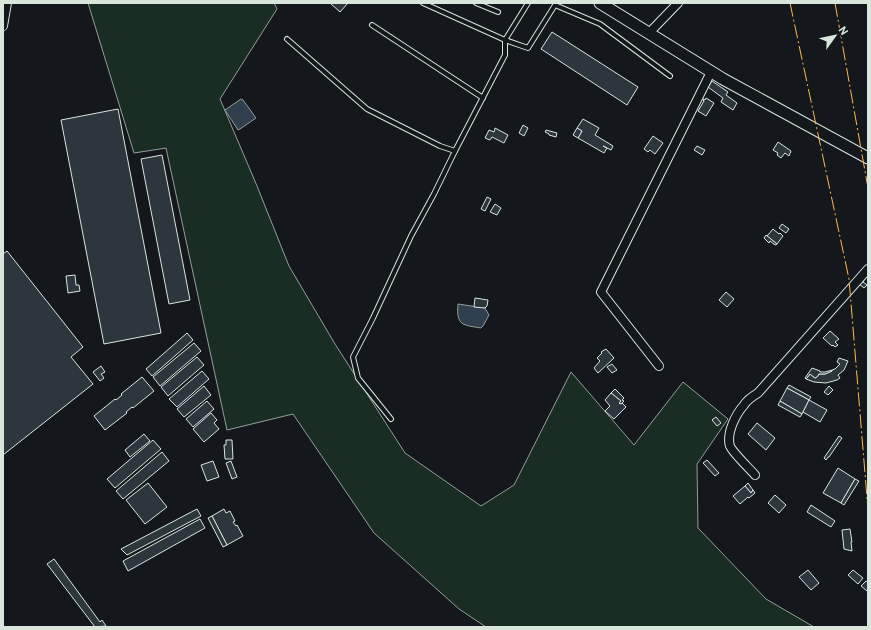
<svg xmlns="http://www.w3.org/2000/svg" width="871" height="630" font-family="Overpass,sans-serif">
<rect width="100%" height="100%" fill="#14181c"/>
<polygon fill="#1a2d24" stroke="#939e99" points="88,3 274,3 277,9 220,99 257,186 289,266 335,344 405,453 481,506 514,485 571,372 634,445 683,382 728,419 697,464 698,528 766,599 814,627 486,627 459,609 374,533 293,414 227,430 166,148 134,153"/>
<g fill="#2f3f4d" stroke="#939e99">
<polygon points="241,99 243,100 256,118 240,129 238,130 225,110"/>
<path d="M 458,304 L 485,308 L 489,315 L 483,326 L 481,328 C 463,325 456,326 458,304 Z"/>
</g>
<g fill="#2c363c" stroke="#d8e6dc">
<polygon points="330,3 348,3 340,12"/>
<polygon points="552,32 638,87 627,105 541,49"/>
<polygon points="712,81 728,92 726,95 737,103 733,110 721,102 723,98 708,87"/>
<polygon points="706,98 714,103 706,116 698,111 704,101 703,100 703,99 705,100"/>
<polygon points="118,109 161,333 104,344 61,120"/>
<polygon points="583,119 599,128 595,135 613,146 611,150 603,146 607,148 604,153 578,138 582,131 577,128"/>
<polygon points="523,125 528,128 524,136 519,133"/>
<polygon points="495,128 508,135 504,143 492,137 490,140 485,138 489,130 494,132"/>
<polygon points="577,128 582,131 578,138 573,135"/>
<polygon points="546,130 557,133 556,137 549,135 549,134 545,132"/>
<polygon points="653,136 663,143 655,154 650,150 648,152 644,149"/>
<polygon points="778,142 791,151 789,156 785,153 781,158 777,155 778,153 773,150"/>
<polygon points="697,146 705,150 702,155 694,150"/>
<polygon points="162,155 190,300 169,304 141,159"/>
<polygon points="487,197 491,199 485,211 481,209"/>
<polygon points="495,204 501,208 497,215 490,212"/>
<polygon points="782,224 789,229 786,233 779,228"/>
<polygon points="773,229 779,234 780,233 783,236 777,244 767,236"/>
<polygon points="766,235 777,244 775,245 770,241 769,243 764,238"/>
<polygon points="7,251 83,347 71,357 93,384 3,455 3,254"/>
<polygon points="75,275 76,285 79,285 80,291 68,293 66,276"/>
<polygon points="863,279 864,280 863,282 867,285 864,288 859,284"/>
<polygon points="726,292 734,299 727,307 719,300"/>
<polygon points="475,298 488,300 487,306 485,308 474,307"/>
<polygon points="830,331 839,339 835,342 838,345 835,347 833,345 832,346 823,338"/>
<polygon points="187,333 193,340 152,376 146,369"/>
<polygon points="194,343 201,351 160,386 153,377"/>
<polygon points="606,349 614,358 598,373 594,368 600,361 597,358 602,353 601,352"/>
<polygon points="197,357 204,365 168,396 161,387"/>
<polygon points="839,358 848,361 844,370 838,375 840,378 837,380 826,383 814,382 806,379 810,374 815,378 817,377 819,374 825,374 832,371 832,370 835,369 840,364 837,362"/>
<polygon points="612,364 617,370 612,373 607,367"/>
<polygon points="101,366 105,372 101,374 104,378 100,381 93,372"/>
<polygon points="812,368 820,371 820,372 825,372 832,370 832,371 825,374 819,374 817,377 815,378 810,374 806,379 805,378"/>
<polygon points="202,371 209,379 177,407 169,399"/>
<polygon points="142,377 154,391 133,408 132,407 126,412 127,413 105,430 94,416 115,399 116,400 122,395 121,394"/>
<polygon points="789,385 811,397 809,400 787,388"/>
<polygon points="204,386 211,395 184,417 177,409"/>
<polygon points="829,386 833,390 828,395 824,392"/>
<polygon points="787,388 809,400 802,414 780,401"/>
<polygon points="615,389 624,398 622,400 624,401 621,404 619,403 621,401 611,393"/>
<polygon points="611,393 621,401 619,403 621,404 622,403 626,407 614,419 605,411 610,406 605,400"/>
<polygon points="809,400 827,410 820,422 803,412"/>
<polygon points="207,401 214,409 193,427 186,419"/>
<polygon points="780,401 802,414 800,417 778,405"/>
<polygon points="211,413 217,420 214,423 219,429 204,442 193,429"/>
<polygon points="716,417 721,423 717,426 712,420"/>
<polygon points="757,423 775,438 766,450 748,434"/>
<polygon points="144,434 150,441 130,457 125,450"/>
<polygon points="839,436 842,438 829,457 828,457 826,460 824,458"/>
<polygon points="153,440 161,449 115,488 107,479"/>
<polygon points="226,440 232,440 233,459 225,459 224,445 226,445"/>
<polygon points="162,452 169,461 123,499 116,491"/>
<polygon points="707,460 719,473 715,476 703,463"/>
<polygon points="213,461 219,477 207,481 201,465"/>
<polygon points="231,461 237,477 232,479 226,463"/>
<polygon points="838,468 855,479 841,503 823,493"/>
<polygon points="855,479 859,481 844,505 841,503"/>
<polygon points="148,483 167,507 145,524 126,500"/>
<polygon points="748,483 753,490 751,493 745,486"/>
<polygon points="745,486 751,493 753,490 755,493 749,498 748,497 740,504 733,496"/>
<polygon points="775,495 786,505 779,513 768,503"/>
<polygon points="811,505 835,521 831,527 807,512"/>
<polygon points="197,509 201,516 127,555 121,549"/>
<polygon points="224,509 226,513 230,511 235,521 233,522 236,526 237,525 243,536 227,545 212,516"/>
<polygon points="212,516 227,545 223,547 208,518"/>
<polygon points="200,519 205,528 128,571 123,561"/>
<polygon points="850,529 852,542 851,542 852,551 844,549 842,530"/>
<polygon points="54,559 100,622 102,620 106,626 95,627 47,564"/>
<polygon points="808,570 819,583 811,590 799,577"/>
<polygon points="853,570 863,578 858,584 848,575"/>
<polygon points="866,581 868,582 868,590 867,591 861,586"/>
</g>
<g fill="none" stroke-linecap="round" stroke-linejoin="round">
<g stroke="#d8e6dc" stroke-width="6">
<g id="service">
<polyline points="423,3 505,40 528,3"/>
<polyline points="476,3 498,12"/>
<polyline points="372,25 483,98"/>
<polyline points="287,39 367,109 440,146 455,151 505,55 505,40 528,48 555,5 600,24 670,76"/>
<polyline points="391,419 358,378 353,357 373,318 411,236 434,194 455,151"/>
</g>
</g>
<g stroke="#d8e6dc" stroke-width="10">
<g id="minor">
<polyline points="3,26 7,3"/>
<polyline points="649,33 678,3"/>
<polyline points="659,366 601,292 711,72"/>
<path d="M 755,475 C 749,468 733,453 730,446 C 726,433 736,414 744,405 C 747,400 753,396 758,393 L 868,269"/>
</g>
</g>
<g stroke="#d8e6dc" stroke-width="13">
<polyline id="secondary" points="600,3 723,79 868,158"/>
</g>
<use href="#service" stroke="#14181c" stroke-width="4"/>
<use href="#minor" stroke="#14181c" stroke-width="8"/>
<use href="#secondary" stroke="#14181c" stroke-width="11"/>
<g stroke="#ffb74d" stroke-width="1" stroke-dasharray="14 3 2 3" stroke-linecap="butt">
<polyline points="790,3 849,279 868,510"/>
<polyline points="835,3 868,188"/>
</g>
</g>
<rect width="871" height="630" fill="none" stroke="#d8e6dc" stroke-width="8"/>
<g transform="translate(835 36) rotate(57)" stroke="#14181c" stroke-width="3" paint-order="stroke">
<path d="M0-3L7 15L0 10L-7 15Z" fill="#d8e6dc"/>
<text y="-6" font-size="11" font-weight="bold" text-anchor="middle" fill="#d8e6dc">N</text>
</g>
</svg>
